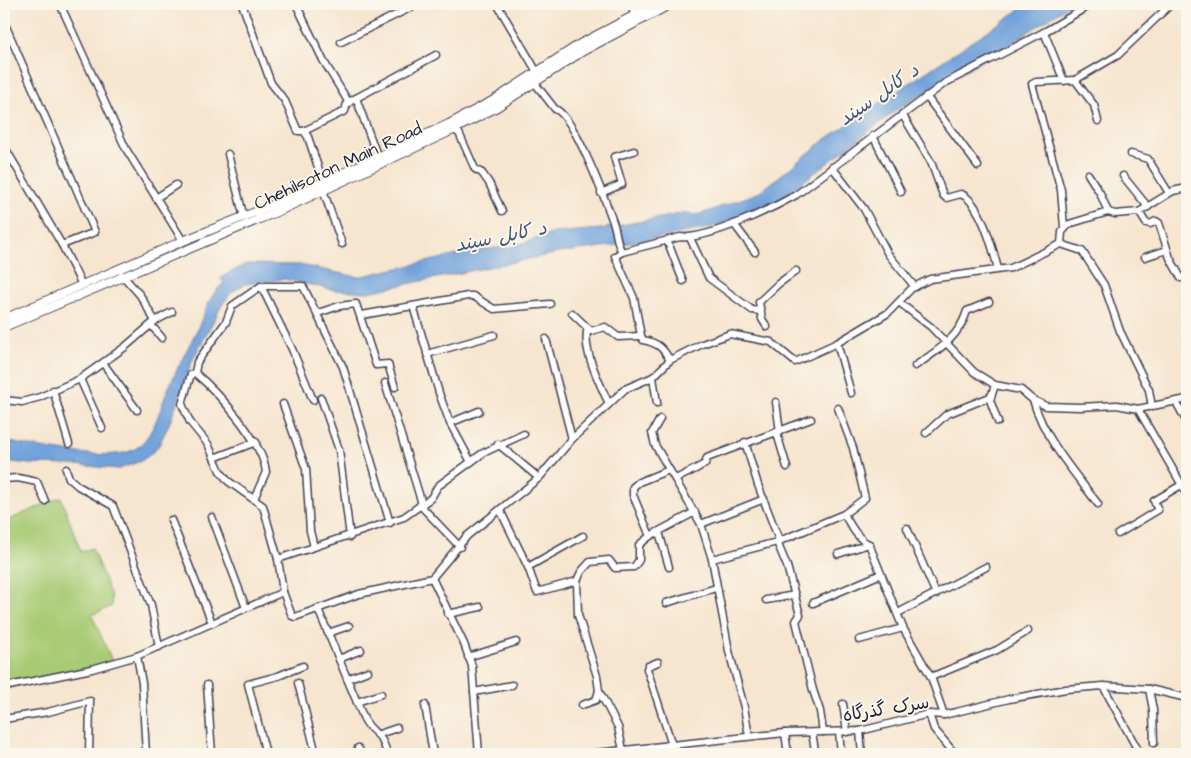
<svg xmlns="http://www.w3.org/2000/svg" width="1191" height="758" font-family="'Architects Daughter','Playpen Sans Arabic',sans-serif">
<rect width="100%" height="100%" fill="#fbf7ec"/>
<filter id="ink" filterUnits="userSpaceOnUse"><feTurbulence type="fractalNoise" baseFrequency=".02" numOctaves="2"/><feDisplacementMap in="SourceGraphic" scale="10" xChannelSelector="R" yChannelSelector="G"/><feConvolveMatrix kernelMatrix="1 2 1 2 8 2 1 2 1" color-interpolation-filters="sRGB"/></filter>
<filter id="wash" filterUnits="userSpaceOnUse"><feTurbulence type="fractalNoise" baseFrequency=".0096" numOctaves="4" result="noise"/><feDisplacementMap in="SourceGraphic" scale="20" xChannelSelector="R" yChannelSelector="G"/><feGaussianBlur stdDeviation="1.12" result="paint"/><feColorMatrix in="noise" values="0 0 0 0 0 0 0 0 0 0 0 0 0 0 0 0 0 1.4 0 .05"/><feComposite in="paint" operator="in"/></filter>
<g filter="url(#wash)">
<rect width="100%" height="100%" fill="#f6e5cf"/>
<polygon fill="#a8cb74" stroke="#657658" points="61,497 81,552 92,548 111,596 112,606 92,615 112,661 4,689 4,522"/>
<path fill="#72a3dc" stroke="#4a628c" d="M 1028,4 L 1071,4 L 1004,48 L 902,106 L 779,200 L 762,209 L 709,228 L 624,244 L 558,253 L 368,292 L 334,290 L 284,279 L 245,284 L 231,293 L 222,305 L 192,361 L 170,422 L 159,445 L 151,454 L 141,461 L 119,469 L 76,465 L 29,464 L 4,461 L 4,441 C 32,446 116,465 138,447 C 156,432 160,407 169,387 C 177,368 187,350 196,332 C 204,316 209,294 224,283 L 220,278 L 244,265 L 249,264 L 300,265 L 358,277 L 484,249 L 511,247 L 554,233 L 600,229 L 686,213 L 695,215 L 707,212 L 760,192 L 826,139 Z"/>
</g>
<g filter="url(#ink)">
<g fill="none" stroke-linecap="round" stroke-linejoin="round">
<g stroke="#423f51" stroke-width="9">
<g id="minor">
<polyline points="60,4 126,149 183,241"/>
<polyline points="242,4 271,83 285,101 298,131 304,131 308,137 323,182"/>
<polyline points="296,4 323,60 349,103"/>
<polyline points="497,4 537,72"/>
<polyline points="630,4 635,15"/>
<polyline points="4,22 95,232 62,245"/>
<polyline points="1044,32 1064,81"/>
<polyline points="341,42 418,4"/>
<polyline points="1075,80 1118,55 1171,4"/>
<path d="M 534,82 L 555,109 C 574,115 606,202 613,222 C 617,232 616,243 622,252"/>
<polyline points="926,96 978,166"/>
<polyline points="356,98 378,158"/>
<path d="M 902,114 L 931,162 L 943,195 L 946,198 L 961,194 C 981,202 993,249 998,269"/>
<polyline points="453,130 459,133 475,169 482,173 489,183 502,211"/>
<polyline points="304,131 345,111 347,103 436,55"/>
<polyline points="873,136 901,192"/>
<polyline points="4,146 62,245 82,285"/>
<polyline points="228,154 244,218"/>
<polyline points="1131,154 1148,159 1169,193"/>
<polyline points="832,167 864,209 888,254 915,287"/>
<polyline points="1088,174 1100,193 1108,212"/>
<polyline points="1123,176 1148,207"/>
<polyline points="323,190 342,244"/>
<polyline points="601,193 622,184 614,157 634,151"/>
<polyline points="156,198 176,185"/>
<polyline points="1139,212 1146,223 1150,224 1156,221 1159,223 1170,258 1181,278"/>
<polyline points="734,224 755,252"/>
<polyline points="1064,227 1061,190 1032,84 1036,82 1075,80 1094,105 1098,121"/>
<polyline points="690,238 709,278 752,310 760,311"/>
<polyline points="667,240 683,281"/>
<polyline points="1061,244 1082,251 1104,285 1120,331 1149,390 1152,407"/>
<polyline points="1061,244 1062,232 1069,224 1108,212 1115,214 1139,212 1173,191 1187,188"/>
<polyline points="1145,257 1167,250"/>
<polyline points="122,275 140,295 155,321"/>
<polyline points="261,286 292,349 313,400"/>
<polyline points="900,303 931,327 974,372 995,385 1021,390 1033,400 1046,406 1080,407 1117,405 1138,409 1187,399"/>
<polyline points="413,306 440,396 450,423 471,462"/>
<polyline points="318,313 339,306 356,304 376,365 388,364 395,387"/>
<polyline points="572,313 591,331 605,327 618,337 641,336"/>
<polyline points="362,315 468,296 473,296 494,309 550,304"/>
<polyline points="151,325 162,338"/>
<polyline points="767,327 762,319 759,302 778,284 796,271"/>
<path d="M 588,328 C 581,348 600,384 609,404"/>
<polyline points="546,339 572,439"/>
<polyline points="837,343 851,393"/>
<polyline points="427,354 494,335"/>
<path d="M 670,360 C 662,347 658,343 643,340 L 641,336 L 634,298 L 615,256 L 622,252 L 680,237 C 707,240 771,209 796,195 L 945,83 L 1044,32 L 1092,4"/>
<polyline points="103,363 137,410"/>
<path d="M 915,366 C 937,351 959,338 967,311 L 989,302"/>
<path d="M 195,373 C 218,392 263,442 266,472 L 254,499"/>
<polyline points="653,377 657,403"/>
<polyline points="80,379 102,428"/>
<polyline points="385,383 422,504"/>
<polyline points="995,385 990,400 998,422"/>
<polyline points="53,390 69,444"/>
<polyline points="321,398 339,450 350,537"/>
<polyline points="4,400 22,402 40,397 80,379 125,347 155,321 172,312"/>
<path d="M 1033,400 C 1045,440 1073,471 1098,504"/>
<polyline points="776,402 780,432"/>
<polyline points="1176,402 1187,422"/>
<polyline points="283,404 306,469 310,531 314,547"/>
<polyline points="838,408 853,448 865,498 844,514"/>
<polyline points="1138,409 1187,494"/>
<polyline points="660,419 652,433 655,445 701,524 712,559 729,651 744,707 749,736"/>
<polyline points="450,423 479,411"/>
<polyline points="926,433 947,414 990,397"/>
<polyline points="777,434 787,467"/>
<polyline points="745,442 758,485 779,540"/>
<polyline points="498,444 539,478"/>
<polyline points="214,458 256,442"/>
<polyline points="66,469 69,478 78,486 113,506 151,605 159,647"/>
<polyline points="4,479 18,478 37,482 45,501"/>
<polyline points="676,479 705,464 707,458 811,419"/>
<polyline points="420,505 460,547"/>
<polyline points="500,510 528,567 537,592 577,581"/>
<polyline points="212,517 246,608"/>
<polyline points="171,520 212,623"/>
<polyline points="390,523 343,367 303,286 261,286 232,306 226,322 197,362 195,373 191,374 182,404 190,422 208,444 220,471 228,481 263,506 278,559 283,592 292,616 295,617 359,594 432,578 467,536 539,478 572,439 625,389 653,377 670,360 702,344 730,334 771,342 795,362 837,343 888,313 912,288 930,279 1011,268 1061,244"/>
<polyline points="701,524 764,499"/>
<polyline points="907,528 936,594"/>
<polyline points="659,532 669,567"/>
<polyline points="1118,534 1158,510 1154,501 1183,484"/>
<polyline points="650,536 633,495 633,487 639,482 669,470"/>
<polyline points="777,542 787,566 800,615 796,621 813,690 820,711 823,732"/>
<polyline points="838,554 869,544"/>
<polyline points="278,559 404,517 431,498 438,486 483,453 524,434"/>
<path d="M 712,559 L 777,542 L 844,514 C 850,524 858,540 869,544 L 903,628 L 931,677 L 944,715"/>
<polyline points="528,567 583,536"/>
<polyline points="432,578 464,644 472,666 479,754"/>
<polyline points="766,600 795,595"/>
<polyline points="666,603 716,588"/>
<polyline points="813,603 881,574"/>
<path d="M 318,609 L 364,719 C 373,736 381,730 387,754"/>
<polyline points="898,613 986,567"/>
<polyline points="448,614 480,607"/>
<polyline points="328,633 349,626"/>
<polyline points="859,640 903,628"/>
<polyline points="137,656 142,683 146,754"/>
<polyline points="468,657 516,642"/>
<polyline points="339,659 361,650"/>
<polyline points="658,662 648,666 647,669 672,745"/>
<polyline points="931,677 997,650 1028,631"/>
<polyline points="347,679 368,671"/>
<polyline points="298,683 316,754"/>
<polyline points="207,685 212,754"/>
<polyline points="1103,686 1140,754"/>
<polyline points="4,687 92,669 137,656 283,592"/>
<polyline points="1149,689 1153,710 1154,743"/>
<polyline points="474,692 512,685"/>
<polyline points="357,702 381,694"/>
<polyline points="843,704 847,732"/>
<polyline points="425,705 433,754"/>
<polyline points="582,705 596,700 599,691"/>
<polyline points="929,714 934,729 955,754"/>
<polyline points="4,719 48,712 90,701 89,754"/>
<polyline points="860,731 862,754"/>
<polyline points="839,732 841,754"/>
<polyline points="785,733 788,754"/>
<polyline points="812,733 815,750 820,754"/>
<polyline points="379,734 397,728"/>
<polyline points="668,745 669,754"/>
<polyline points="358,748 362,754"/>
<polyline points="623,750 618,727 599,691 597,676 578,615 577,581 581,572 590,562 609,560 615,568 634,567 639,560 639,545 650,536 695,512"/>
<polyline points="266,754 248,684 278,676 303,666"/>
<polyline points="587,754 785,733 860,731 929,714 944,715 1009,699 1066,689 1103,686 1149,689 1187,698"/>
</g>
</g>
<g stroke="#423f51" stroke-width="10">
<g id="major">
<polyline points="4,319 183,241 278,203 449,124 494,100 580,44 656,4"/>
<polyline points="4,327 281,210 453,130 497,107 583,51 671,4"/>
</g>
</g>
<use href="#minor" stroke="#fff" stroke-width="6"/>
<use href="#major" stroke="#fff" stroke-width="8"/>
</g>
</g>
<g text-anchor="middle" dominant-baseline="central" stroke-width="4" stroke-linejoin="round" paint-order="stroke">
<g font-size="18" fill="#22223b" stroke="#fbf7ec">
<text transform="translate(338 166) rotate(-25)">Chehilsoton Main Road</text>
<text transform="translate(886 709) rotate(-9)">سرک گذرگاه</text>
</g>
<g font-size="19" font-style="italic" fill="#42567b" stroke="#fbf7ec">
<text transform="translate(879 95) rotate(-35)">د کابل سيند</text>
<text transform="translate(501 237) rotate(-11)">د کابل سيند</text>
</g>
</g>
<rect width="1191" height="758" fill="none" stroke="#fbf7ec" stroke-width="20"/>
</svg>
